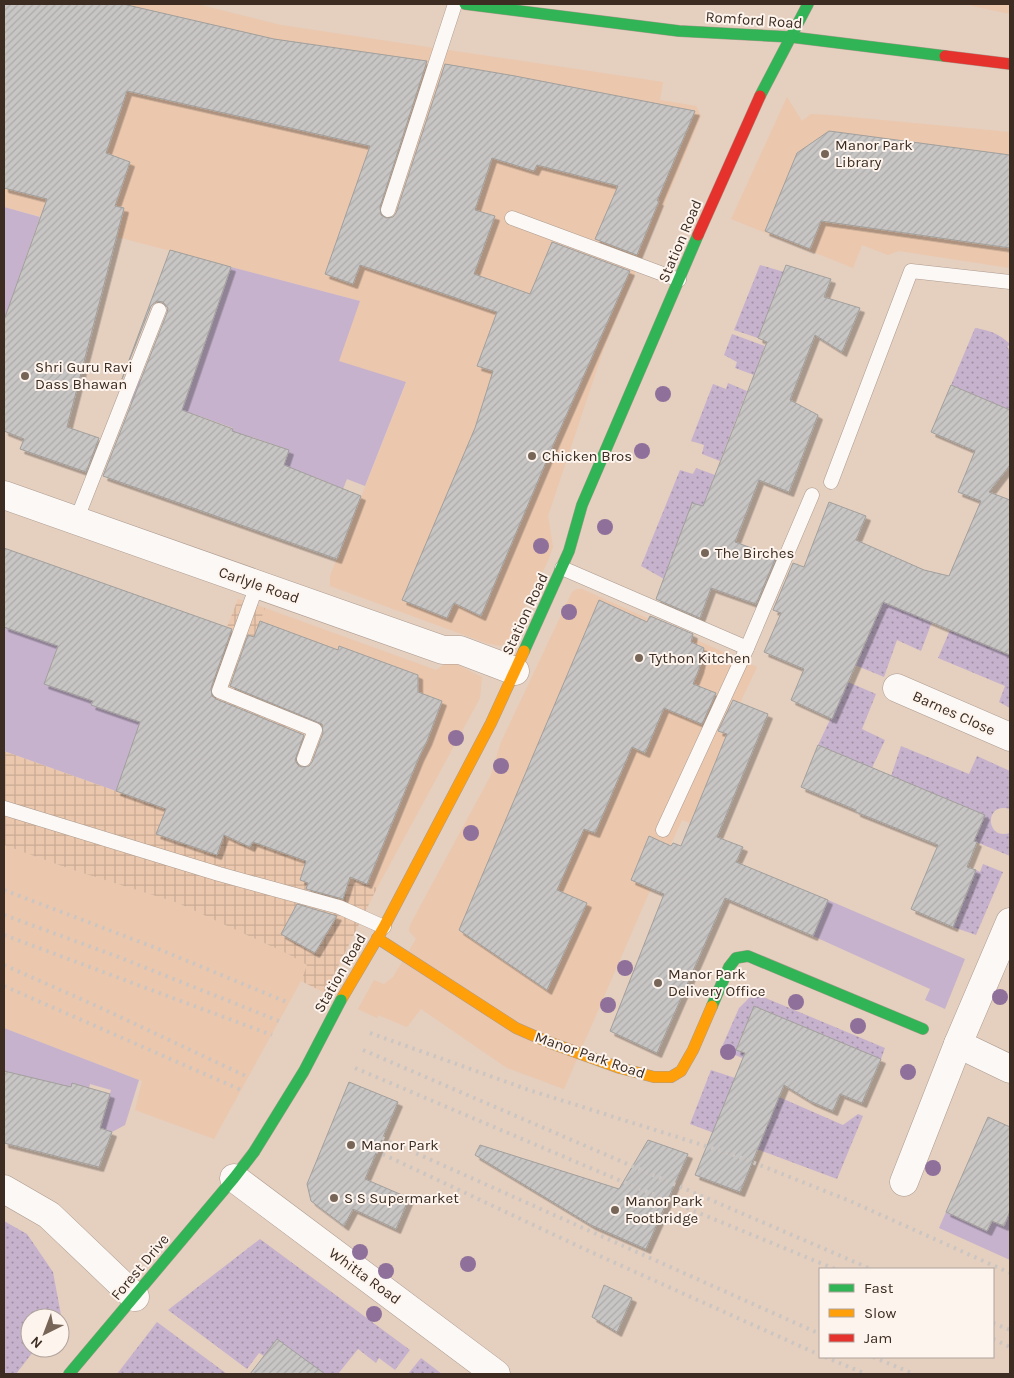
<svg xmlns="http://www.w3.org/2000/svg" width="1014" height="1378" font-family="Karla,sans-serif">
<defs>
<pattern id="industrial-grid" width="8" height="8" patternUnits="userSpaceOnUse" patternTransform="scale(1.25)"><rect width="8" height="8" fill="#ebc7ad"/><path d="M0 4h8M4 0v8" fill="none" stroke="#caab95"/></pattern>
<pattern id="grass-dots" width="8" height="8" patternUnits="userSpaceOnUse" patternTransform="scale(1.25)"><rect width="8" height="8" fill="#c6b2cd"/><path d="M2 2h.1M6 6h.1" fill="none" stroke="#a291a6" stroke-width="1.8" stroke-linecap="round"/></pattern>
<pattern id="building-hatch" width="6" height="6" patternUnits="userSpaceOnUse" patternTransform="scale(1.25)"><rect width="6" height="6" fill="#c8c6c5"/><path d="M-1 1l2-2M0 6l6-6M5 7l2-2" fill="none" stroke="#adaaa9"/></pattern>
<filter id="shadow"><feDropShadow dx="4.5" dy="4.5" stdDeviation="0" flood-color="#0004"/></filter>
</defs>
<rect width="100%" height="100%" fill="#e5cfbf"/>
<g fill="#ebc7ad">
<polygon points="4,4 197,4 281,25 663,82 660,100 696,106 701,116 604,348 548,516 553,547 547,563 509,639 504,644 500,646 486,643 330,586 330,576 406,383 338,361 360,301 4,207"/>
<polygon points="966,4 1010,4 1010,14 977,7"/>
<polygon points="787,97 802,121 811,114 829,115 1010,132 1010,268 899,251 888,255 862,245 853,268 731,219"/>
<polygon points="577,589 582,589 757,667 740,703 690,823 682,820 658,872 564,1089 507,1068 421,1009 407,1027 378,1015 377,1018 358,1009 374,980 384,984 393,977 416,939 409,931 410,925 491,775 501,742 572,592"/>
<polygon points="265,608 436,670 450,661 482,677 480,698 377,888 290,855 282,764 287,732 276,708 235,692"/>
<polygon points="4,845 70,869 178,903 288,954 308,965 301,981 214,1139 135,1110 142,1081 4,1028"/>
</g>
<polygon fill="url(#industrial-grid)" points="238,599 265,608 236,692 276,708 294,712 287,732 290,855 377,888 325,993 301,981 307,965 288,954 178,903 70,869 4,845 4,751 116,791 227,627"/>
<g fill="url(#grass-dots)">
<polygon points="760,265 784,272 758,338 734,330"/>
<path d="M 975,328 C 991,331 998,333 1010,344 L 1007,347 L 1010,350 L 1010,410 L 951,385 Z"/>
<polygon points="732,334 765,346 754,375 735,368 737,362 724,355"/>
<polygon points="728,383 747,391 720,461 702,454 704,445 691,441 713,384 726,389"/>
<polygon points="696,468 715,475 703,506 664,579 641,566 680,470 693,474"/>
<polygon points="880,601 932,622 921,651 897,640 884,677 855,665 871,629"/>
<polygon points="950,630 1010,655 1010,708 999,702 1005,686 938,658"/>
<polygon points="848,682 876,694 862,729 885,740 872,768 818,745"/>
<path d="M 901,746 L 969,774 L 977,756 L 1010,771 L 1010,809 C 984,801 985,841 1010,833 L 1010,856 L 974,841 L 985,815 L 891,776 Z"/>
<polygon points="983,864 1003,872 976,935 953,927 976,870 980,872"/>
<polygon points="761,996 885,1048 881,1059 754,1006 736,1049 756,1058 754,1063 721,1049 739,1008 749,998"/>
<polygon points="711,1070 735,1078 765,1130 779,1097 843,1125 858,1114 863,1116 837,1179 690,1124"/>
<polygon points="4,1221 27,1234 53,1272 61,1315 59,1318 30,1318 30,1348 36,1348 16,1374 4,1374"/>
<polygon points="260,1239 410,1350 395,1370 379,1358 376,1363 358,1349 338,1374 321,1374 313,1366 277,1339 264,1356 259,1353 247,1369 168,1310"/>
<polygon points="157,1322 227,1374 117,1374"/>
<polygon points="421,1358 442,1374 408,1374"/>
</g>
<g fill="#c6b2cd">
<polygon points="4,207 40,217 4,320"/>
<polygon points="231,267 360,301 339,361 406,382 365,486 347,479 343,489 315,477 276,489 289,450 252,437 238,476 219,469 233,428 191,413 188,422 129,402 138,381 151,373 190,386"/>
<polygon points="7,594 58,646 45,683 117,633 91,704 175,695 116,791 4,751 4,604"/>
<polygon points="828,900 965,959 945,1009 925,1000 930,989 813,936"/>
<polygon points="4,1028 139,1080 125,1125 112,1132 100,1128 111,1090 90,1084 89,1088 72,1083 62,1117 29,1077 4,1071"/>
<polygon points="1010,1211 1010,1260 939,1228 946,1212 987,1230 992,1221 1004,1226"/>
</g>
<g fill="url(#building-hatch)" stroke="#a19f9c" filter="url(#shadow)">
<polygon points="4,4 123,4 274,39 427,61 380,207 381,215 386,218 393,217 396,213 445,64 515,76 695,111 657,201 659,201 637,255 595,239 618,186 537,165 534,171 492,158 475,210 495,216 474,274 530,294 552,242 630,271 554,443 481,616 454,603 447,618 402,600 475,428 493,371 477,366 497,312 360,265 353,284 325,274 370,146 127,91 106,153 130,162 115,206 124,208 67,427 99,438 86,472 20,449 24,439 4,431 4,320 47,199 4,188"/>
<polygon points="829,131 1010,155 1010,248 821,221 810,249 765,231 797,153"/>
<polygon points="170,250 231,267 182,410 233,429 232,431 289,450 284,465 361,496 337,559 103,476 167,313 168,308 163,302 157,301 151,306 122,379"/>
<polygon points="786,265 831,279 824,297 860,308 842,352 815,335 790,400 818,415 789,492 759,480 735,542 776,557 756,604 711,588 700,618 656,599 692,503 703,506 754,375 767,342 758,338"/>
<polygon points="951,385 1010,410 1010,465 989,492 1010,500 1010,655 883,602 832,719 791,700 804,669 764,652 781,613 773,610 793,563 804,567 829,502 866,516 856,540 924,570 949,576 981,501 958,492 975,451 931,432"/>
<polygon points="4,548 232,629 211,688 212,696 216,699 304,735 295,760 298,765 301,767 309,766 312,762 323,733 322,724 230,686 248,635 254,637 260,621 338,650 339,646 418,675 418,692 442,701 427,741 419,757 367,884 350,877 343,899 306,889 308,883 300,880 306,861 253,842 250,847 224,835 217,855 156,834 166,809 116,791 140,722 91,705 93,701 44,684 58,646 4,627"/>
<polygon points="599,600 647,622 650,616 693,634 691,642 704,648 699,669 693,684 716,693 702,724 664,708 645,753 632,747 595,833 584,829 557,890 587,903 547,990 459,930"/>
<polygon points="733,700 768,714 717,837 743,847 736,862 828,900 813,936 725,898 657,1053 610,1031 664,894 631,880 649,836 671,846 673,843 681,846 727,734 718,731"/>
<polygon points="818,745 985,815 974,841 977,842 967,867 976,870 953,927 911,909 938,845 856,812 856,810 801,787"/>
<polygon points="297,904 337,916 315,953 281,934"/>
<polygon points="754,1006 881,1059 862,1103 840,1094 833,1111 810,1101 784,1085 740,1192 695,1175 745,1053 736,1050"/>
<polygon points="4,1071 71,1087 72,1083 110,1094 100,1128 112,1132 99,1167 4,1143"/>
<polygon points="349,1082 398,1102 365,1179 409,1198 396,1229 353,1209 344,1226 311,1201 307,1184"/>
<polygon points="988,1117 1010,1127 1010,1211 1004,1226 992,1221 987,1231 946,1212"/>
<polygon points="648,1140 688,1154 646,1249 591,1225 475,1155 480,1145 619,1189"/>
<polygon points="604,1285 632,1298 617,1332 592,1317"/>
<polygon points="277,1339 325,1374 250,1374"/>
</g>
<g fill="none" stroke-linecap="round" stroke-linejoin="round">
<g stroke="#ac9b8f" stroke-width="15">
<g id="lane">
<polyline points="388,210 455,4"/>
<polyline points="512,218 679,280"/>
<polyline points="831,482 911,271 1010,282"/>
<polyline points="76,521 159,310"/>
<polyline points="562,568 747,648"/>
<polyline points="257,585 219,691 315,730 304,759"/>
<polyline points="4,808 219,874 339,907 384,927"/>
<polyline points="663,830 747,648 812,495"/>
</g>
</g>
<g stroke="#ac9b8f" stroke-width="29">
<g id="street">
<polyline points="4,495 443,650 460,650 515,671"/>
<polyline points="897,688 1010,737"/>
<polyline points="958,1044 1010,1069"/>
<polyline points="234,1178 496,1374"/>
<polyline points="904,1182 958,1044 1010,922"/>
<polyline points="4,1189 49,1215 135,1297"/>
</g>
</g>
<g stroke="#ac9b8f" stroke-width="12">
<g id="fast">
<polyline points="465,4 679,31 791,37 945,56"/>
<polyline points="760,96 808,4"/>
<polyline points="524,651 569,551 582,505 698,235"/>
<polyline points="712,1006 729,967 736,958 748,956 923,1029"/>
<polyline points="69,1374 234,1178 254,1152"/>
</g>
</g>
<g stroke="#ac9b8f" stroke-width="12">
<g id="slow">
<polyline points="377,938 516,1028 548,1042 620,1068 654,1077 671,1077 681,1071 693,1050 712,1006"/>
<polyline points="341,1000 384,927 491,723 524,651"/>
</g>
</g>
<g stroke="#ac9b8f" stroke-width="12">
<g id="jam">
<polyline points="945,56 1010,64"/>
<polyline points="698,235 760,96"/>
</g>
</g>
<use href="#lane" stroke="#fbf8f5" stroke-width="14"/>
<use href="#street" stroke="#fbf8f5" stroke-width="28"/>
<use href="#fast" stroke="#30b455" stroke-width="11"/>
<use href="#slow" stroke="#ff9f0a" stroke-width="11"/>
<use href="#jam" stroke="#e5322d" stroke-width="11"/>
<g stroke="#ccc6c2" stroke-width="4" stroke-dasharray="2.5 5" stroke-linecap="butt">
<polyline points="4,890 156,948 289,1003"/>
<polyline points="4,915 116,956 279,1021"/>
<polyline points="4,935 272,1035"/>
<polyline points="4,965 101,1008 248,1077"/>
<polyline points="4,986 241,1090"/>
<polyline points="370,1033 529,1090 737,1156 850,1201 1010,1273"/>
<polyline points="363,1050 871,1269"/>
<polyline points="355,1068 614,1178 835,1269"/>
<polyline points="382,1138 820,1334"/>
<polyline points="376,1151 593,1253 820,1355"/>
<polyline points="993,1323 1010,1330"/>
<polyline points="993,1339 1010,1347"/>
<polyline points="825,1357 866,1374"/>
<polyline points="873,1357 914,1374"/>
</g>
<g stroke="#ac9b8f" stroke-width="12" stroke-linecap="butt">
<polyline id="fast-bridge" points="254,1152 304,1071 341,1000"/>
</g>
<use href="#fast-bridge" stroke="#30b455" stroke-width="11"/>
</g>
<g fill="#8f709b">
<circle cx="663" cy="394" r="8"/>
<circle cx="642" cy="451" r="8"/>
<circle cx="605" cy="527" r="8"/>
<circle cx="541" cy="546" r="8"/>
<circle cx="569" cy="612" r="8"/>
<circle cx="456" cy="738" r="8"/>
<circle cx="501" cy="766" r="8"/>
<circle cx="471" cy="833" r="8"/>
<circle cx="625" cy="968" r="8"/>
<circle cx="1000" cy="997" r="8"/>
<circle cx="796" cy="1002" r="8"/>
<circle cx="608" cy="1005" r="8"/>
<circle cx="858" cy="1026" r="8"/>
<circle cx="728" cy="1052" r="8"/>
<circle cx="908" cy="1072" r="8"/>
<circle cx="933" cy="1168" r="8"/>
<circle cx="360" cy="1252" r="8"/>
<circle cx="468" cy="1264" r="8"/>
<circle cx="386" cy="1271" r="8"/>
<circle cx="374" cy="1314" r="8"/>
</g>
<g fill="#776558" stroke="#fdf4ee" stroke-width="2">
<circle cx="825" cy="154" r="5"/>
<circle cx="25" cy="376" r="5"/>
<circle cx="532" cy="456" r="5"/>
<circle cx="705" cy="553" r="5"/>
<circle cx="639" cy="658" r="5"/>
<circle cx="658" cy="983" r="5"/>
<circle cx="351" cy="1145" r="5"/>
<circle cx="334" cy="1198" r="5"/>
<circle cx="615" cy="1210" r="5"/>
</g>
<g text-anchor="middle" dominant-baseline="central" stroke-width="4" stroke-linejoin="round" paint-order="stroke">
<g font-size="15" fill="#3c2c21" stroke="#fdf4ee">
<text transform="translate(754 20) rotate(4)">Romford Road</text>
<text transform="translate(680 241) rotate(-67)">Station Road</text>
<text transform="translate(259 585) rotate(19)">Carlyle Road</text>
<text transform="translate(525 614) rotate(-65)">Station Road</text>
<text transform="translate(954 713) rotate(24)">Barnes Close</text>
<text transform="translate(340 973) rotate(-60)">Station Road</text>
<text transform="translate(590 1055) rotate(19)">Manor Park Road</text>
<text transform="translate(140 1267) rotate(-50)">Forest Drive</text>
<text transform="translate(365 1276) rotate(36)">Whitta Road</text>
</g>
<g font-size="15" fill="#3c2c21" stroke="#fdf4ee" text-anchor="start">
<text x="835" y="145">Manor Park<tspan x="835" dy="17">Library</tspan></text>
<text x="35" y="367">Shri Guru Ravi<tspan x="35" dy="17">Dass Bhawan</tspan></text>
<text x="542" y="456">Chicken Bros</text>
<text x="715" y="553">The Birches</text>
<text x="649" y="658">Tython Kitchen</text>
<text x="668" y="974">Manor Park<tspan x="668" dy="17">Delivery Office</tspan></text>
<text x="361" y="1145">Manor Park</text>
<text x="344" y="1198">S S Supermarket</text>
<text x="625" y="1201">Manor Park<tspan x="625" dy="17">Footbridge</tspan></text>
</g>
</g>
<rect width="1014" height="1378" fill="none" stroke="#3c2c21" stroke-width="10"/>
<rect x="819" y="1268" width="175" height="90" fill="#fdf4ee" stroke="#b0a49c"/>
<rect x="829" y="1284" width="25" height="8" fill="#30b455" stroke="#b0a49c"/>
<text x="864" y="1293" font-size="15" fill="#3c2c21">Fast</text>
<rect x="829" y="1309" width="25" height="8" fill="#ff9f0a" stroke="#b0a49c"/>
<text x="864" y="1318" font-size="15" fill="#3c2c21">Slow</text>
<rect x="829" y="1334" width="25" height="8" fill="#e5322d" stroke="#b0a49c"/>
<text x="864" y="1343" font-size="15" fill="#3c2c21">Jam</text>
<g transform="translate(45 1333) rotate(222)"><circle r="24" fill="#fdf4ee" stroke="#b0a49c"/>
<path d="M0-4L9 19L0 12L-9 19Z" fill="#776558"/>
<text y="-8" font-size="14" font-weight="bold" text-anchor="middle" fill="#3c2c21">N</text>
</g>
</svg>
